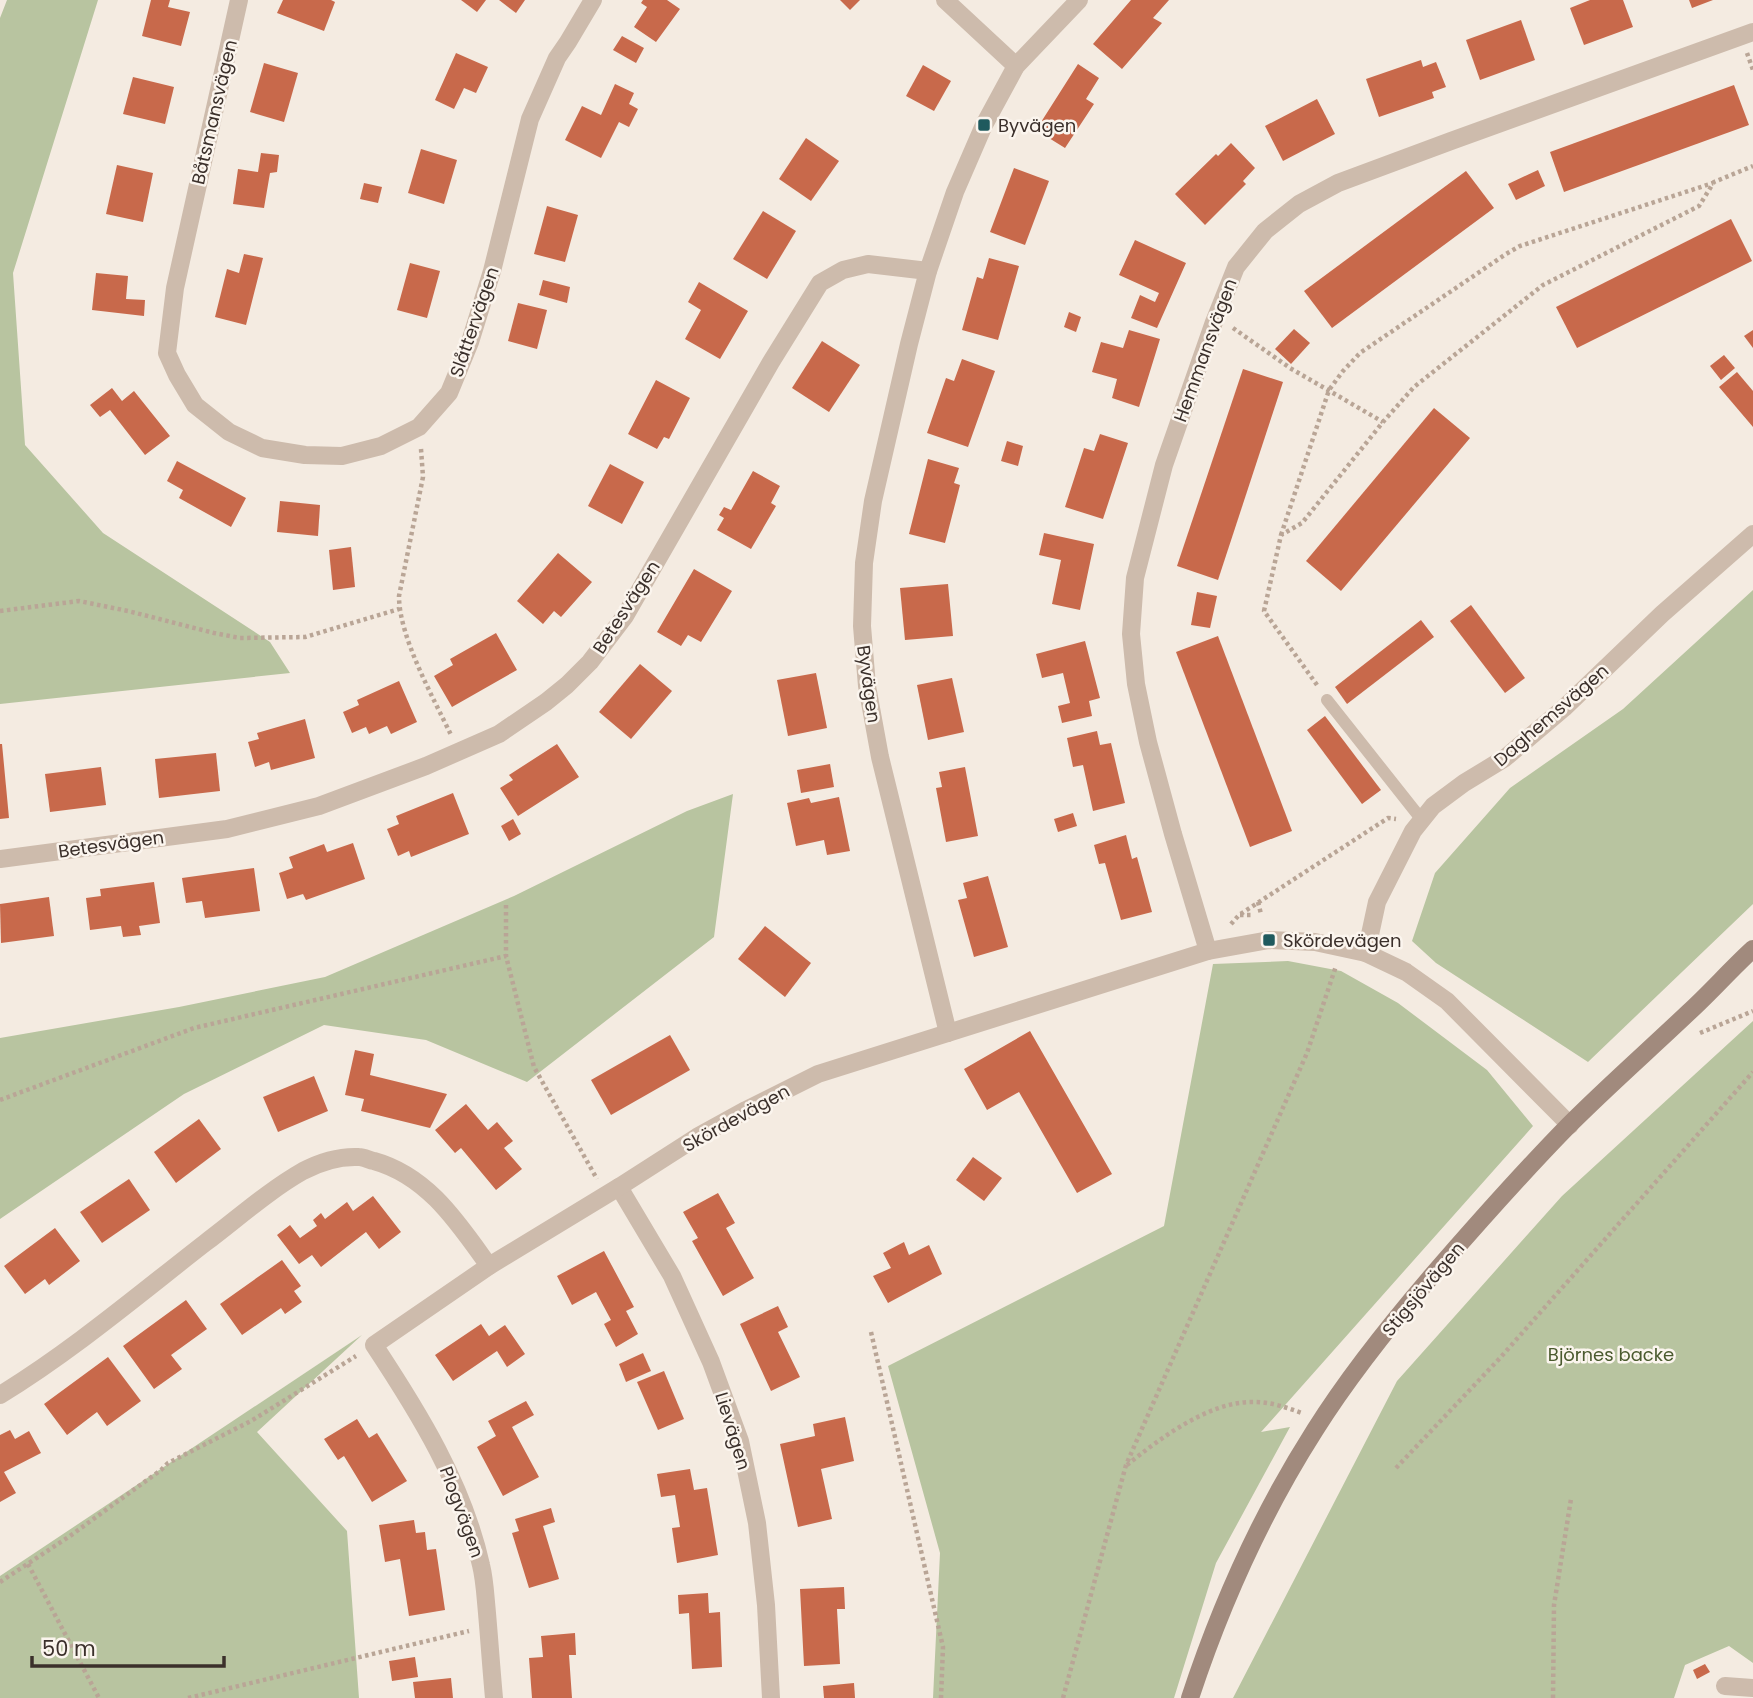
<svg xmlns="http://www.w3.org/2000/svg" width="1753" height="1698" font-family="Poppins,sans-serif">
<rect width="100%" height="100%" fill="#f4ebe1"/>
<g fill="#b8c4a0">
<polygon points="7,0 98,0 13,273 25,445 103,533 270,642 290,673 0,704 0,18"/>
<polygon points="1753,590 1753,904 1588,1062 1436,963 1412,941 1435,873 1510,788 1623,709"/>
<polygon points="733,794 714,937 527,1082 426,1040 324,1025 184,1094 0,1219 0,1038 179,1007 325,977 514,896 687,811"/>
<polygon points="1288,961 1341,971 1398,1003 1487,1070 1533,1126 1261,1432 1290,1427 1216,1563 1174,1698 933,1698 940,1553 888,1366 1164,1226 1213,964"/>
<polygon points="1753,1021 1753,1663 1729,1646 1685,1665 1674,1698 1233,1698 1397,1381 1562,1196"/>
<polygon points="362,1335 257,1432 347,1531 359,1698 0,1698 0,1576"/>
</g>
<g fill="#c8694b">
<polygon points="151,0 170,0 168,7 190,12 181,46 142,36"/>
<polygon points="283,0 331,0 335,2 324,31 277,13"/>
<polygon points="461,0 486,0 477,12"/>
<polygon points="499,0 525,0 516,13"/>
<polygon points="643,0 667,0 680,9 656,42 634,27 647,7 641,3"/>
<polygon points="840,0 860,0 850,10"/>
<polygon points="1131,0 1169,0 1153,18 1162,23 1122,69 1093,44"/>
<polygon points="1590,0 1623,0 1633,27 1584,45 1570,8"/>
<polygon points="1689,0 1713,0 1692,8"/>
<polygon points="1521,20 1535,60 1480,80 1466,40"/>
<polygon points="622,36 644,48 636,63 613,50"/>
<polygon points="456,53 488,67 476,93 464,88 454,109 435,100"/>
<polygon points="1421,60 1423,67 1436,62 1446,87 1432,92 1434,98 1379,117 1366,79"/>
<polygon points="264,63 298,73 284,122 250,112"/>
<polygon points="1078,64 1099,78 1086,99 1094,104 1065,148 1036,130"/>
<polygon points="923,65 951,81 934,111 906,96"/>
<polygon points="133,77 174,87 165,124 123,114"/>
<polygon points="615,84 634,93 629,104 638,109 629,127 619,122 601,158 565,140 582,106 601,115"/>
<polygon points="1734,85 1749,125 1564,192 1550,152"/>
<polygon points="1317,99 1335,134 1283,161 1265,126"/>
<polygon points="806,138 839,161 811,201 779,179"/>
<polygon points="1231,143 1255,168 1243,181 1246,184 1205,225 1175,194 1216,154 1218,156"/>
<polygon points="421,149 457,160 444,204 408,193"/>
<polygon points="261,153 279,155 277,172 270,173 264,208 233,204 238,169 258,172"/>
<polygon points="117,165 153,173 143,222 106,214"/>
<polygon points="1014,168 1049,181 1025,245 990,232"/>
<polygon points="1538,170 1545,186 1516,200 1508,184"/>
<polygon points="1466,171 1494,208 1332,328 1304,291"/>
<polygon points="364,183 382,187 378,203 360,199"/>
<polygon points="547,206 578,215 565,262 534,254"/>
<polygon points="763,211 796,231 767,279 733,259"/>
<polygon points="1731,219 1752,261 1577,348 1556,307"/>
<polygon points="1135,240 1186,263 1157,328 1131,318 1140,295 1155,302 1159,293 1119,275"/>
<polygon points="244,254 263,258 246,325 215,317 227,269 239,273"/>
<polygon points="989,258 1019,266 998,340 962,330 977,277 983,279"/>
<polygon points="410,263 440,271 427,318 397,310"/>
<polygon points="96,273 128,276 126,299 145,300 144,316 92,310"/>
<polygon points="543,280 570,287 567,303 539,295"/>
<polygon points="699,282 748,311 720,359 685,339 701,310 688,302"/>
<polygon points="518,303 547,310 537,349 508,341"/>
<polygon points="1069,312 1081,317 1076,332 1064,327"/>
<polygon points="1294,329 1310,343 1291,364 1275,349"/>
<polygon points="1129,330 1160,339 1139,407 1112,398 1117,379 1092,372 1101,342 1123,348"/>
<polygon points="1753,330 1753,348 1744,336"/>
<polygon points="822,341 860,365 829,412 792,388"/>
<polygon points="1724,355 1735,368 1721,380 1710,366"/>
<polygon points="962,359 995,371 968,447 927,433 946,378 954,381"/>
<polygon points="1243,369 1283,382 1218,580 1177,566"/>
<polygon points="1737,372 1753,391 1753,427 1719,387"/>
<polygon points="656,380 690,398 669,439 664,437 657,449 628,434"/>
<polygon points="112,388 122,401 134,391 170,436 145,455 110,410 100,417 90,405"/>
<polygon points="1434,408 1470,438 1341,591 1306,561"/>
<polygon points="1100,434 1128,443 1103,519 1065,507 1084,448 1094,451"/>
<polygon points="1007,441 1023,446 1018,466 1001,461"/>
<polygon points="928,459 959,468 954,483 960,485 945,543 909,534"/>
<polygon points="177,461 246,498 231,527 179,498 183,490 167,481"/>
<polygon points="610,464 644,482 622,524 588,506"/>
<polygon points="753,471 780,486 771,503 776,506 751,549 717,530 724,518 719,515 724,507 731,510"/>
<polygon points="280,501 320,505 318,536 277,532"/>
<polygon points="1044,533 1094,544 1080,610 1052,604 1061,560 1039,555"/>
<polygon points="351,547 355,587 333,590 329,550"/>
<polygon points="558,553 592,582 561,617 554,611 543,624 517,601"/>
<polygon points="694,569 732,591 701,642 688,635 681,646 657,632"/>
<polygon points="948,584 953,636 905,640 900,588"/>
<polygon points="1197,592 1217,596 1210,628 1191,625"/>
<polygon points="1471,605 1525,678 1505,693 1450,621"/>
<polygon points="1421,620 1434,637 1347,704 1335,687"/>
<polygon points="496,633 517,670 452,707 434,676 453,665 450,659"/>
<polygon points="1218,636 1292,831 1250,847 1176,652"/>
<polygon points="1085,641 1100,698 1089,701 1092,716 1062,723 1058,706 1070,703 1063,673 1042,678 1036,654"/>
<polygon points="640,664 672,691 631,739 599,712"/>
<polygon points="816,673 827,728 788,736 777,680"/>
<polygon points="952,678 964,732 928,740 917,685"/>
<polygon points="399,681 417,722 391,734 387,726 369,734 366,727 352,733 343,712 359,705 357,700"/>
<polygon points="1325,716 1381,790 1362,804 1307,730"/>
<polygon points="305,719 315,758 271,770 269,762 255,767 248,742 259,739 257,733"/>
<polygon points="1097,731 1100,745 1111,743 1125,803 1093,811 1083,765 1073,767 1067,738"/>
<polygon points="0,744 2,744 9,818 0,819"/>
<polygon points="557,744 579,777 518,816 500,788 513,780 509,775"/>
<polygon points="216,753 220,791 159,798 155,759"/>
<polygon points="830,764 834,787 801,793 797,770"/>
<polygon points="101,767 106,805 50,812 45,774"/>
<polygon points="965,767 978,836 946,842 936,788 942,787 939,772"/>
<polygon points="453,793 469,834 411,857 409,851 398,856 387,829 399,824 396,816"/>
<polygon points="839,797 850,851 827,855 824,840 796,846 787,803 809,798 811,803"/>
<polygon points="1073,813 1077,826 1058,832 1054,819"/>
<polygon points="513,819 521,834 509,841 501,826"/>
<polygon points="1126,835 1132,859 1137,857 1152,912 1121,920 1105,863 1099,864 1094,845"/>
<polygon points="353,843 365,879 306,900 303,894 287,899 279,873 293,868 289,857 324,844 327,852"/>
<polygon points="254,868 260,911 205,918 202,901 186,903 182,878"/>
<polygon points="988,876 1008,947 974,957 958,900 967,898 963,883"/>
<polygon points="154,882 160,923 139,926 141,935 123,937 121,926 90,930 86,898 101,896 100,889"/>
<polygon points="49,897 54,936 1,943 0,904"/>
<polygon points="765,926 811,963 785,997 738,959"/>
<polygon points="1030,1031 1112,1174 1077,1193 1019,1092 987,1110 964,1069"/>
<polygon points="670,1035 690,1070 611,1115 591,1080"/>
<polygon points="355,1050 374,1054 370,1075 447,1094 430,1128 361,1111 364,1099 345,1095"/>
<polygon points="314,1076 328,1111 278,1132 263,1097"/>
<polygon points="466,1104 488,1130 497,1122 513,1141 504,1148 522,1169 496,1190 461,1148 455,1153 435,1130"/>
<polygon points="199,1119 221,1149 176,1183 154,1152"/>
<polygon points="973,1157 1002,1178 984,1201 956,1180"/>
<polygon points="129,1179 150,1210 102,1243 80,1212"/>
<polygon points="718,1193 735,1223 726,1228 754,1278 723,1296 692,1241 698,1238 683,1212"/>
<polygon points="373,1196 401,1232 379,1249 366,1232 321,1267 312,1255 299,1264 277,1235 290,1225 300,1238 317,1226 313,1220 321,1213 325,1219 347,1202 353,1211"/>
<polygon points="55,1228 80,1261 49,1285 45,1279 25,1294 4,1266"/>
<polygon points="904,1242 909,1255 929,1245 942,1274 888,1303 873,1276 891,1268 883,1253"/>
<polygon points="604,1251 634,1307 626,1311 638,1334 616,1347 604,1324 611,1320 596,1292 572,1305 557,1276"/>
<polygon points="282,1260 301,1286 294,1291 302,1302 285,1314 281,1308 242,1335 220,1304"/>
<polygon points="186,1300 207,1329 171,1355 182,1369 154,1389 123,1346"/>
<polygon points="778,1306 788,1327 778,1332 800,1377 771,1391 740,1324"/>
<polygon points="481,1324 489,1336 505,1325 525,1354 507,1367 497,1351 453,1381 435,1355"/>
<polygon points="643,1353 651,1371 626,1382 619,1364"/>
<polygon points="108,1357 141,1401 107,1426 97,1412 67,1435 44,1404"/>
<polygon points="664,1371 684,1419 658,1430 637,1382"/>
<polygon points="526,1401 534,1415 512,1427 539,1477 503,1496 477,1447 496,1436 488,1421"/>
<polygon points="845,1417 854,1461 821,1469 832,1519 798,1527 780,1444 815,1436 813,1424"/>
<polygon points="357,1419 369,1438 377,1433 407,1481 372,1502 344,1456 338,1460 324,1439"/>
<polygon points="10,1430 15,1439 29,1431 41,1453 4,1472 16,1493 0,1502 0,1435"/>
<polygon points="690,1469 694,1490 707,1488 718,1555 677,1563 672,1528 680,1527 675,1495 661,1497 657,1474"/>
<polygon points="551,1508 555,1522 543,1526 559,1579 529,1588 512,1533 519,1531 515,1519"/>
<polygon points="414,1520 416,1533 425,1532 427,1550 436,1549 445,1610 409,1616 400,1559 385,1562 379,1525"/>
<polygon points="844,1587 845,1609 837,1609 840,1664 804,1666 800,1589"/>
<polygon points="708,1593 709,1613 720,1612 722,1667 692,1669 689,1613 679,1614 678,1595"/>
<polygon points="575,1633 576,1655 569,1655 572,1698 532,1698 529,1658 543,1657 541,1636"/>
<polygon points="415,1657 418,1677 392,1681 389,1661"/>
<polygon points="1705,1664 1710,1672 1697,1679 1693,1670"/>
<polygon points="451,1678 453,1698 415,1698 413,1682"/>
<polygon points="854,1683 855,1698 824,1698 823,1686"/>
</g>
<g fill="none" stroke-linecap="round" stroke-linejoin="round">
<g stroke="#b9a596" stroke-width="4.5" stroke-dasharray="3.5 3.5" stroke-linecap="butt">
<polyline points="1747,53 1753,70"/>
<polyline points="1233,328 1290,368 1383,422"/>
<path d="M 421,449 L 423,477 L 399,596 C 399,637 433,697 451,735"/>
<polyline points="1281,535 1329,390 1343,371 1360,353 1506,254 1520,246 1713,183"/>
<polyline points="0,611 79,601 128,611 214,633 240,638 305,637 399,609"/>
<polyline points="1317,685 1264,611 1281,535 1302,523 1383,422 1414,387 1543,285 1699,206 1714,182 1753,166"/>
<polyline points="1258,902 1261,914"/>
<polyline points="506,905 506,956"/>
<polyline points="1240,915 1252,915"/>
<polyline points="1231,924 1239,915 1388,818 1396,819"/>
<polyline points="1700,1033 1753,1011"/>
<polyline points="0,1100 194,1028 506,956 534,1067 597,1179"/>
<polyline points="871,1332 943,1647 941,1698"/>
<path d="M 1127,1465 C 1159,1439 1207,1403 1250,1402 C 1268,1401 1285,1407 1302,1413"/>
<polyline points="1396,1468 1500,1358 1753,1072"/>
<polyline points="28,1564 99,1698"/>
<polyline points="0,1582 70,1536 161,1470 168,1463 251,1421 356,1356"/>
<polyline points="188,1698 469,1631"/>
<polyline points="1063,1698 1126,1465 1307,1053 1336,966"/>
<polyline points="1553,1698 1554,1605 1571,1499"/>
</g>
<polyline stroke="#cdbbac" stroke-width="12" points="1327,700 1422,820"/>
<g stroke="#cdbbac" stroke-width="18">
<polyline points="239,0 175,288 167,353 177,375 195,405 229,432 262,448 305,455 342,456 381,446 419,427 449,393 470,342 492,271 530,119 557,58 568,42 593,0"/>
<polyline points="945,0 1016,66"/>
<polyline points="0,859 227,829 319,806 426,766 499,734 546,702 567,685 590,662 625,616 771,362 820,283 843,270 868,264 928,271"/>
<polyline points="1208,951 1173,834 1148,742 1136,684 1131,634 1135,578 1164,465 1214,322 1236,267 1265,231 1299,204 1338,183 1451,141 1753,32"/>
<polyline points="1366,953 1377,902 1413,831 1433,806 1464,783 1505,758 1564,708 1662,614 1753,534"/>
<polyline points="948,1033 880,757 867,686 862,626 864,563 873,501 909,344 928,271 955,192 984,125 1016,66 1079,0"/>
<polyline points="619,1187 672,1276 711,1362 740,1441 757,1523 766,1605 771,1698"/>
<path d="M 0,1395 C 72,1351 138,1295 205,1243 C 237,1219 268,1191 303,1171 C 320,1162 339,1156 359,1157 C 364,1157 369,1160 374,1161 C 428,1176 458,1223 489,1266"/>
<polyline points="1725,1686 1753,1688"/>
<path d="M 494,1698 C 491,1666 489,1634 486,1602 C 485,1590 484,1577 481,1565 C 463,1484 419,1413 374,1345 L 489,1266 L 619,1187 L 697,1137 L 746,1110 L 818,1074 L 1208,951 L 1269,940 L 1315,942 L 1366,953 L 1406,972 L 1447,1001 L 1570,1125"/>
</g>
<path stroke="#a18a7d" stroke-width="18" d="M 1190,1698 C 1221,1604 1262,1513 1315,1430 C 1349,1376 1389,1326 1430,1278 C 1475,1226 1521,1174 1569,1125 C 1608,1086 1649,1050 1689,1012 C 1711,992 1731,969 1753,949"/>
</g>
<g fill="#1f5a5e" stroke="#fbf5ee" stroke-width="2.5">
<rect x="977" y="118" width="14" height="14" rx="3.5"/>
<rect x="1262" y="933" width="14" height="14" rx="3.5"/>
</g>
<g text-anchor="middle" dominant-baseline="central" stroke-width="5" stroke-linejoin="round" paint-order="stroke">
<g font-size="18" fill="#3b302b" stroke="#fbf5ee">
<text transform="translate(214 112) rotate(-77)">Båtsmansvägen</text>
<text transform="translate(474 322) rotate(-71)">Slåttervägen</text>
<text transform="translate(1205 350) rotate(-70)">Hemmansvägen</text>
<text transform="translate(626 607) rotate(-57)">Betesvägen</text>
<text transform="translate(869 684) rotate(82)">Byvägen</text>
<text transform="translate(1551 715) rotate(-41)">Daghemsvägen</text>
<text transform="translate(111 844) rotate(-8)">Betesvägen</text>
<text transform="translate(736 1118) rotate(-29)">Skördevägen</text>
<text transform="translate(1423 1289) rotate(-50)">Stigsjövägen</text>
<text transform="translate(733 1431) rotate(73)">Lievägen</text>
<text transform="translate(462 1512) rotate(70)">Plogvägen</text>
</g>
<g font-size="18" fill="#3b302b" stroke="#fbf5ee" text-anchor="start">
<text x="998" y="125">Byvägen</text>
<text x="1283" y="940">Skördevägen</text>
</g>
<g font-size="18" fill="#4a5a2e" stroke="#fbf5ee">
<text x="1611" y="1354">Björnes backe</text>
</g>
</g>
<path d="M32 1656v10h192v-10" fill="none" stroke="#3b302b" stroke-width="3.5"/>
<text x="42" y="1656" font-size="21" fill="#3b302b" stroke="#fbf5ee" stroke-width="5" paint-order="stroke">50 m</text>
</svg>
